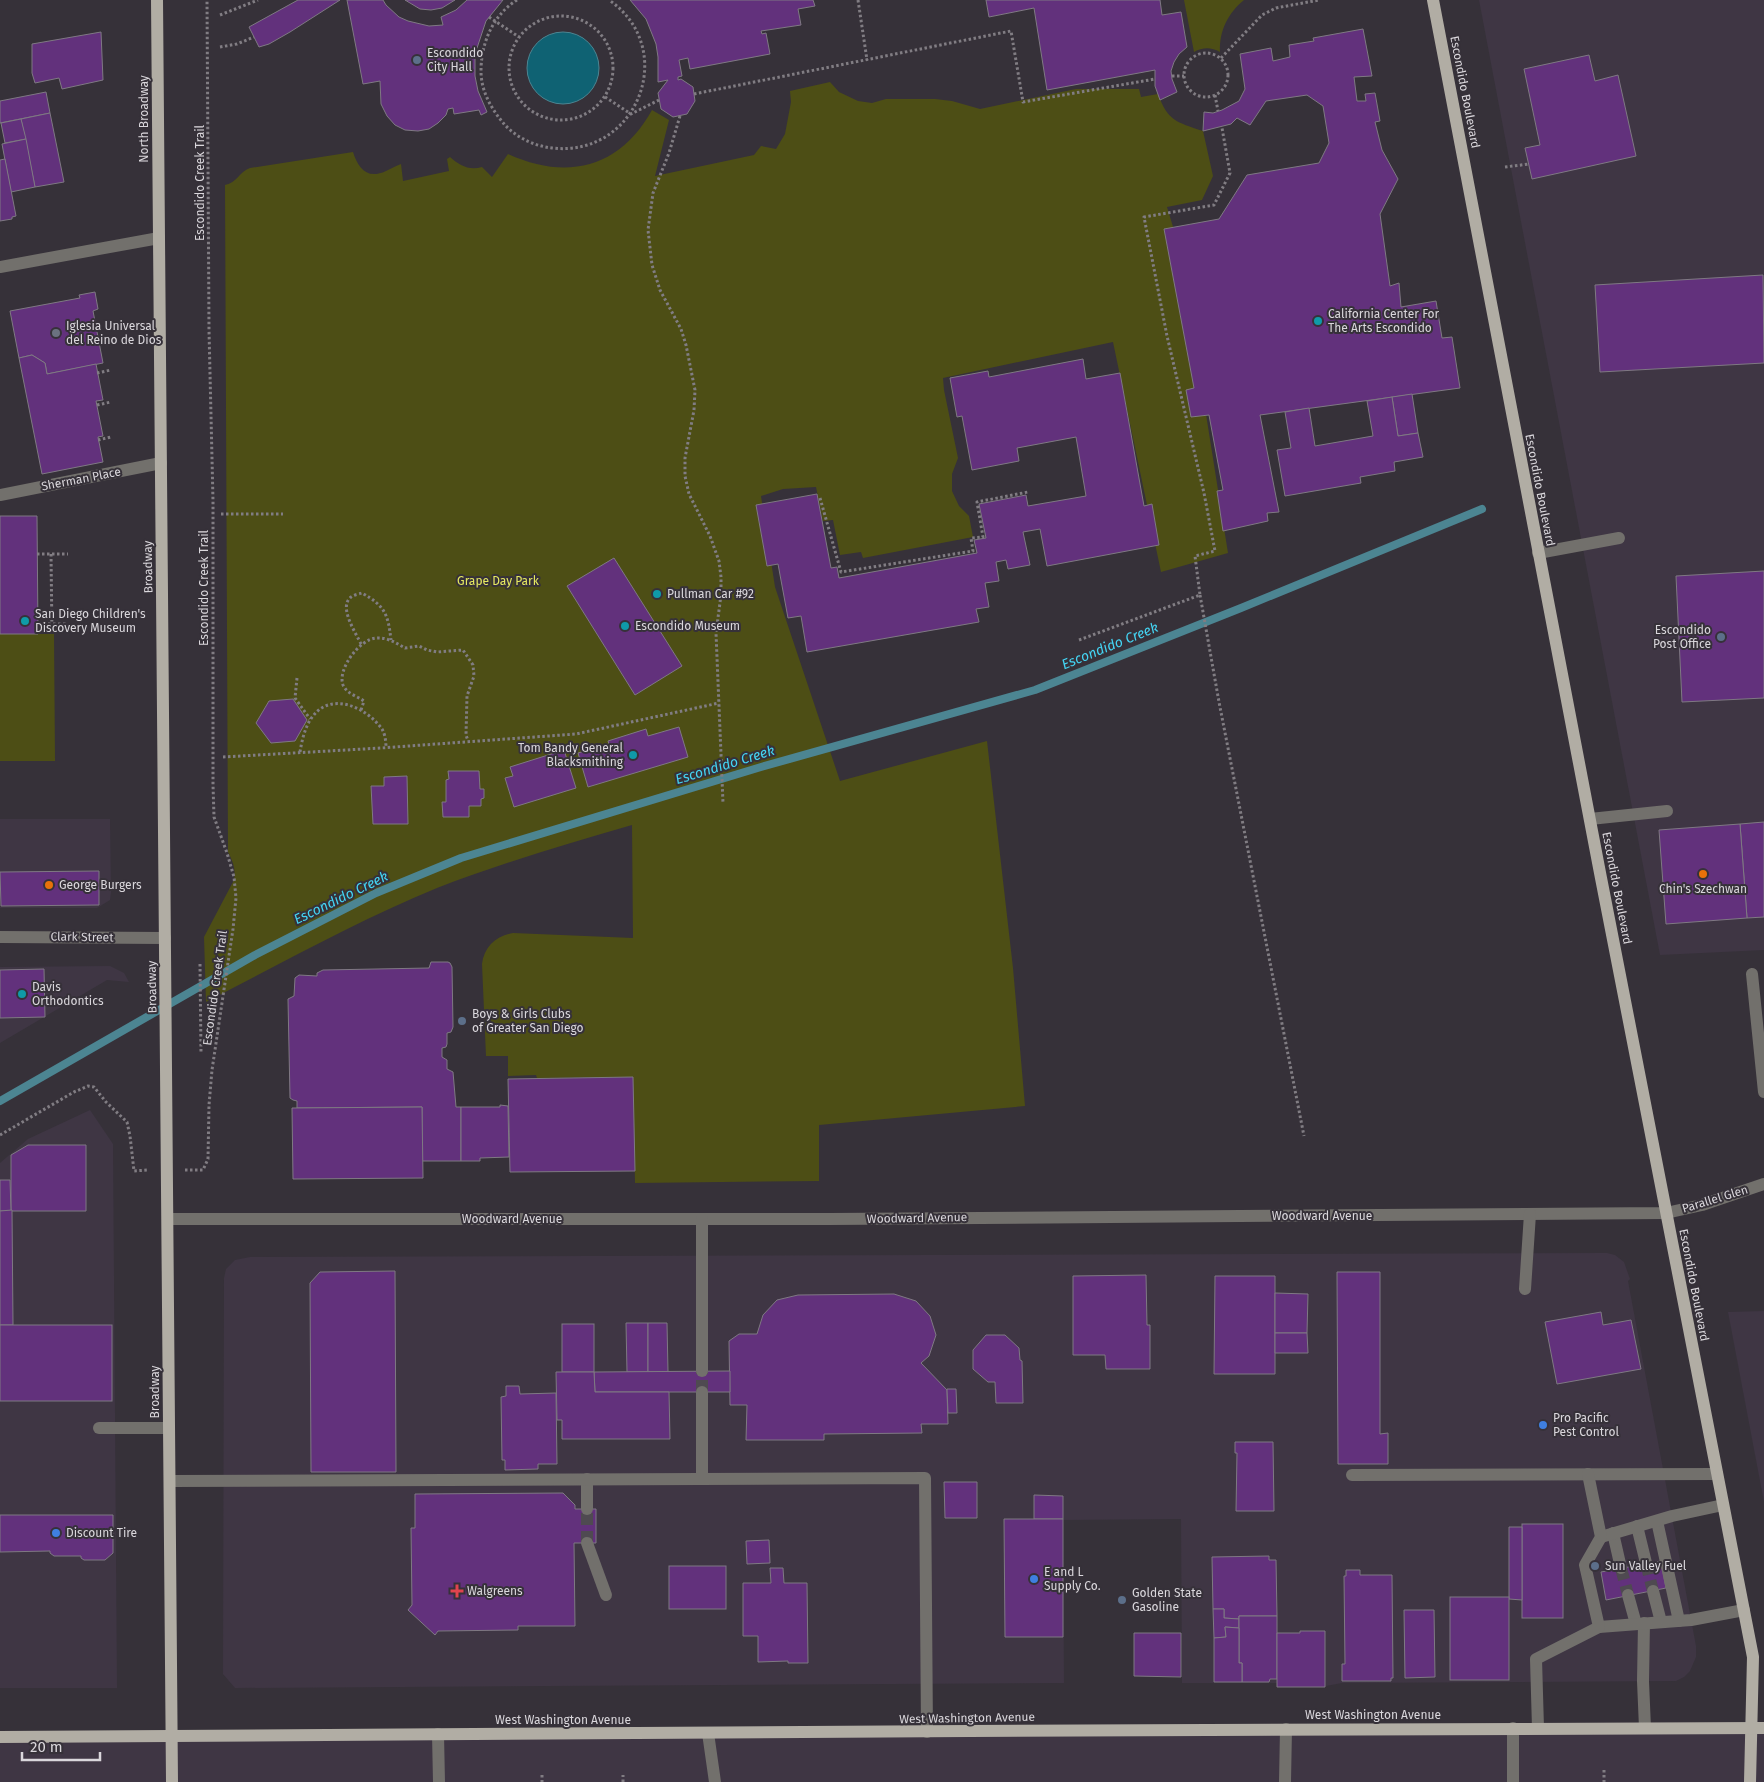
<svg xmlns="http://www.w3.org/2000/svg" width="1764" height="1782" font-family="'Fira Sans',sans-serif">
<rect width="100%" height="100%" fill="#363139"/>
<g fill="#3f3644">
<polygon points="1479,0 1764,0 1764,950 1660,955"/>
<polygon points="0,819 110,819 111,892 110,900 97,908 0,908"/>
<polygon points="110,966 124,973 129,982 107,980 0,1043 0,967"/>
<polygon points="90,1110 113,1144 117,1688 0,1688 0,1163 28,1139"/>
<polygon points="1607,1253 1615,1255 1624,1262 1630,1279 1628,1281 1696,1646 1696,1657 1690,1671 1684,1677 1676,1681 1342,1683 1326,1686 1276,1683 1182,1683 1181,1519 1063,1520 1064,1683 235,1688 223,1674 224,1278 226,1269 235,1260 250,1257"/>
<polygon points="1764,1311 1764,1502 1728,1312"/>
<polygon points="1764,1728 1764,1782 0,1782 0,1737"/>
</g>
<g fill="#4d4e15">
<path d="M 1184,0 L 1244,0 C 1228,13 1219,31 1220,52 C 1211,47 1203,47 1194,52 Z"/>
<path d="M 830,82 L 839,92 L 858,101 L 872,103 L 886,99 L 935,99 L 952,101 L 980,109 L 1076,89 L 1139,89 L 1141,97 L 1158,94 C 1168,121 1176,122 1203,131 L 1213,176 L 1202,200 L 1167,207 L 1180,250 L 1228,553 L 1161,572 L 1113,342 L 943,378 L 944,390 L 958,458 L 952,474 L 952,491 L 959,506 L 969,516 L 973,537 L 863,558 L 861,552 L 840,555 L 833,520 L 823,521 L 816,487 L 783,489 L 761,496 L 775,587 L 840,781 L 987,741 L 1013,968 L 1025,1106 L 819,1125 L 819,1181 L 635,1183 L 633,1077 L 537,1078 L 536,1075 L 508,1076 L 508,1056 L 486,1056 L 482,964 C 484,947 496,936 513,933 L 633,938 L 632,825 C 567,844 501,863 437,888 C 357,921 282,963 206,1002 L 204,937 L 234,880 C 236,869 233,862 228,852 L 225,185 C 237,183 239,172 250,168 L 353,152 C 358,168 367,180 386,171 C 391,169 395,166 401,164 L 403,181 L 449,171 L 447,159 L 450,157 C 459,165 469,171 482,167 L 492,177 L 508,154 C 567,181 620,168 652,110 L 669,120 L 655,176 L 754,155 L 761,146 L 776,149 L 785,134 L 791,102 L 790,91 Z"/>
<polygon points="0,634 54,634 55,761 0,761"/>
</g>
<circle fill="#0f6273" stroke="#4c8592" cx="563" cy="68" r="36"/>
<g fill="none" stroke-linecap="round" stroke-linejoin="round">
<polyline stroke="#4c8592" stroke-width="8" points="0,1101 255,955 376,893 461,858 761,767 1035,690 1241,608 1482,509"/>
</g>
<g fill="#62317c" stroke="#7f7983">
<polygon points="298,0 340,0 290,32 269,44 259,47 249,27"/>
<polygon points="347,0 383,0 386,5 399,17 408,21 429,26 443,25 441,17 456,10 467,0 503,0 486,21 475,54 475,76 478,91 487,112 481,115 479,110 454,114 453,108 448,109 446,115 438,123 429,129 418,131 405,130 395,125 387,116 381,104 380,81 363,84"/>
<polygon points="405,0 455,0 442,8 431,10 420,9"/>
<polygon points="630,0 813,0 815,6 798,9 801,25 761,31 762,34 766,33 770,54 690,69 688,58 679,60 682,76 678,77 678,80 681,79 693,87 695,101 687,114 673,117 661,109 658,93 668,80 658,82 658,57 656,44 646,19"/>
<polygon points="986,0 1160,0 1162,15 1181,12 1187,47 1179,54 1174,62 1171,71 1172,79 1177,92 1160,100 1155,86 1155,70 1047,90 1034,8 989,17"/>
<polygon points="1363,29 1372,76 1354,77 1357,101 1366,101 1365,94 1375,93 1380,121 1375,122 1382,150 1398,179 1380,214 1390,286 1399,283 1401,307 1436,301 1442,338 1452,337 1460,388 1260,415 1279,512 1267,513 1268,521 1223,531 1217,491 1223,490 1209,415 1191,417 1186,390 1194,388 1164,229 1219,219 1247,175 1319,163 1329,143 1323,106 1307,95 1266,101 1250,125 1237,118 1231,124 1203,131 1204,112 1213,113 1222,110 1239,101 1245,89 1240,54 1271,48 1273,61 1290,57 1289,45 1314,41 1313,38"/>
<polygon points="101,32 103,80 62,89 59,78 35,83 32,73 32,44"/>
<polygon points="1589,55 1595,81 1618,75 1636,156 1532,179 1525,148 1540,145 1524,69"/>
<polygon points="46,92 50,113 0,123 0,101"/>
<polygon points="50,113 64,182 35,187 21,119"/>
<polygon points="21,119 26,139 5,143 1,123"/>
<polygon points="26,139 35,187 11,192 2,144"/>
<polygon points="5,159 16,216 12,217 12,219 0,221 0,160"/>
<polygon points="1763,275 1764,363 1600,372 1595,285"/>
<polygon points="95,292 98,309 93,311 103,363 47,374 45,363 32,355 19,358 10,311 80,298 79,295"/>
<polygon points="32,355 45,363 47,374 96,364 103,400 96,401 103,436 98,437 103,462 42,474 19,358"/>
<polygon points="1083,359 1086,379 1120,373 1144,506 1152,504 1159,545 1047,566 1040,529 1023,532 1030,565 1008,569 1006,560 996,562 999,581 985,583 989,607 976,609 979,622 807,652 801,616 788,618 778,564 767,566 756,505 817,494 831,568 837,567 839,578 977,553 974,540 986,538 979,504 1026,495 1028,506 1086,496 1076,437 1017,448 1019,461 972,470 962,416 957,417 950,378 988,371 989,377"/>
<polygon points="1412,394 1418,433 1398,436 1392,397"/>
<polygon points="1392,397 1398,436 1418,433 1423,457 1394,462 1395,471 1360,477 1361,483 1285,496 1277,450 1291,448 1285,412 1309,408 1315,446 1373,436 1367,401"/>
<polygon points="0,516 37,516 38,634 0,634"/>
<polygon points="614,558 682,666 635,695 567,586"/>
<polygon points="1764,571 1764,698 1682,702 1676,576"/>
<polygon points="293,699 307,720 295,741 271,743 256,723 269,701"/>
<polygon points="679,727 688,757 588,787 578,753 609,744 608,741 646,729 648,736"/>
<polygon points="564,750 576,788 514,807 505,778 513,776 510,767"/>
<polygon points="448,771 479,771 480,789 484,789 484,798 481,799 481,806 469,806 469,817 443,817 442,802 446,802 446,780 449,779"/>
<polygon points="407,776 408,824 373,824 371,786 384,786 384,777"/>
<polygon points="1764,822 1764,917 1747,918 1740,824"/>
<polygon points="1740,824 1747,918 1666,924 1659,830"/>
<polygon points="99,871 99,905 1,906 0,872"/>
<polygon points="431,962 448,962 450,963 452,967 453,1027 451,1032 447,1033 447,1044 446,1047 442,1048 442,1057 447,1060 447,1069 453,1072 456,1107 461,1107 461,1161 422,1161 422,1107 297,1108 297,1101 293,1100 290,1098 288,999 294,996 295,978 299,975 317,976 317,973 323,970 429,968"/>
<polygon points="44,969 45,1017 0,1018 0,970"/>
<polygon points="633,1077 635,1171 510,1172 508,1079"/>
<polygon points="500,1105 508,1106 509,1157 480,1158 480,1161 461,1161 461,1107 500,1107"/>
<polygon points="422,1107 423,1178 293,1179 292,1108"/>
<polygon points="28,1145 86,1145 86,1211 11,1211 11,1155"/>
<polygon points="0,1180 10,1180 11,1211 0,1211"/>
<polygon points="12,1210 13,1325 0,1325 0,1211"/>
<polygon points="395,1271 396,1472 311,1472 310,1283 320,1272"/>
<polygon points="1337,1272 1380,1272 1380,1434 1388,1433 1388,1464 1338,1464"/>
<polygon points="1146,1275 1147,1325 1150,1325 1150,1369 1106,1369 1105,1355 1073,1355 1073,1276"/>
<polygon points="1215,1276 1275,1276 1275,1374 1214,1374"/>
<polygon points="1275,1293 1308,1294 1307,1333 1275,1333"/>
<polygon points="894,1294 916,1301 930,1316 936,1335 929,1356 921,1363 947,1390 948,1424 921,1424 922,1433 824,1434 824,1440 746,1440 747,1405 730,1405 729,1341 739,1334 757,1334 763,1315 777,1300 798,1295"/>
<polygon points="1601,1312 1603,1325 1631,1320 1641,1369 1557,1384 1545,1322"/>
<polygon points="626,1323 648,1323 648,1372 627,1372"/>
<polygon points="648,1323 667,1323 668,1372 648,1372"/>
<rect x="562" y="1324" width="32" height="48"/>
<rect x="0" y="1325" width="112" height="76"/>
<polygon points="1275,1333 1307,1333 1308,1353 1275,1353"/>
<polygon points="986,1335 1005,1335 1019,1348 1020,1360 1022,1361 1023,1403 996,1403 995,1382 988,1382 973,1369 973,1350"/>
<polygon points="730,1371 730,1392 595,1392 594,1372"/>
<polygon points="556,1372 594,1372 595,1392 669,1392 670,1439 562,1439 562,1420 557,1420"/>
<polygon points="506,1386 519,1386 520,1394 556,1393 557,1464 538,1464 538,1469 505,1470 505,1460 502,1460 501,1397 506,1396"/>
<polygon points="947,1389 956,1389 957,1413 948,1413"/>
<polygon points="1235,1442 1273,1442 1274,1511 1236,1511 1237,1453 1235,1453"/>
<polygon points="944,1482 977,1482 977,1518 945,1518"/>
<polygon points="563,1493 575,1505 575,1509 596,1509 596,1543 574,1543 575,1626 518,1626 518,1630 438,1631 435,1635 408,1610 412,1605 411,1528 415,1528 415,1494"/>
<polygon points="1034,1495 1063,1496 1063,1519 1034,1519"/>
<polygon points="0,1515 113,1515 113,1553 105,1560 84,1560 81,1558 81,1556 54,1556 50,1553 50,1551 0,1552"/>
<polygon points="1004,1519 1063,1519 1063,1637 1005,1637"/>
<rect x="1522" y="1524" width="41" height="94"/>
<polygon points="1509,1527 1522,1527 1522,1600 1509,1599"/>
<polygon points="769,1540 770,1563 747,1564 746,1541"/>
<polygon points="1269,1556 1269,1560 1276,1560 1277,1616 1239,1616 1239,1619 1224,1618 1224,1609 1213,1609 1212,1557"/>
<polygon points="1661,1561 1666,1588 1606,1600 1601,1572"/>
<rect x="669" y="1566" width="57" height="43"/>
<polygon points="770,1568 783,1568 784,1583 807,1583 808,1663 788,1663 788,1661 758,1662 758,1636 743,1636 743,1583 771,1583"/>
<polygon points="1346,1570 1360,1570 1360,1575 1392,1575 1393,1678 1391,1678 1391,1681 1342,1681 1342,1664 1345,1664 1344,1576 1346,1576"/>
<rect x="1450" y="1597" width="59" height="83"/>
<polygon points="1213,1609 1224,1609 1224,1618 1239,1619 1239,1628 1225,1627 1226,1637 1214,1638"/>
<polygon points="1404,1610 1434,1610 1435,1677 1405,1678"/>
<polygon points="1239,1616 1277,1616 1277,1679 1270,1679 1269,1682 1242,1682 1242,1663 1239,1663"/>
<polygon points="1225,1627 1239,1628 1239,1663 1242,1663 1242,1682 1214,1682 1214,1638 1226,1637"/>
<polygon points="1300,1631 1325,1631 1325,1687 1277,1687 1277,1633 1300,1633"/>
<polygon points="1134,1633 1181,1633 1181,1677 1134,1676"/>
</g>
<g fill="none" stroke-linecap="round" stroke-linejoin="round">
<g stroke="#4f4a51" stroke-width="12" stroke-dasharray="12 6" stroke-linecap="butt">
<polyline points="702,1392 702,1371"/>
<polyline points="587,1543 587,1509"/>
<polyline points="1646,1563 1653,1591"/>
<polyline points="1621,1568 1628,1595"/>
</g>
<g stroke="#817d83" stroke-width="3" stroke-dasharray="2.5 2.5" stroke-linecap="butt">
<path d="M 517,0 C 493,15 481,43 481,71 C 481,92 492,110 505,125 C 517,138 535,146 552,148 C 637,158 680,49 609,0"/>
<polyline points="858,0 867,60"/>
<polyline points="220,15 258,0"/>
<circle cx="561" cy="68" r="52"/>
<polyline points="489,17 519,37"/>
<polyline points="220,47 237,44 254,37"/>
<circle cx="1206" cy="75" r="22"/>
<polyline points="1221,58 1262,15 1276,8 1319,0"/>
<polyline points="1172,76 1184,76"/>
<polyline points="694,94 1011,31 1023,102 1155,79"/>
<polyline points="1215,95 1218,111"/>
<polyline points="605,97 631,114 659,100"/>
<polyline points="680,116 669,153 653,193 648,230 652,265 660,290 681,329 686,345 695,390 694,410 685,458 685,476 689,494 710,536 719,561 721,577 721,595 716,633 723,803"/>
<polyline points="1505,167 1529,164"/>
<polyline points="97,373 111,370"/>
<polyline points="97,405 111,402"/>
<polyline points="98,440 111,437"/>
<polyline points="820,498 841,572 973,551 971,538 983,537 977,502 1028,492"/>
<polyline points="221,514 283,514"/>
<polyline points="37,554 68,554"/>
<polyline points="51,554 52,634"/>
<polyline points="1200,595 1219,702 1304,1136"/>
<polyline points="38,624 68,624"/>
<polyline points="1079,640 1200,595 1195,556 1215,551 1204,493 1167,336 1144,217 1214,205 1230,173 1222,128"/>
<path d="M 361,644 C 356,633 338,607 351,597 C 353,595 359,594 362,593 C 385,606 388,614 391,640"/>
<polyline points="297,678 295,698 310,719"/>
<path d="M 361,710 L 364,701 C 357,696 347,694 343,685 C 337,669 360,639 376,638 C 387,637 396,643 405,648 L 419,646 L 427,650 L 437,652 L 463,650 L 473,665 L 474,676 L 467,696 L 466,735 L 468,741"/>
<path d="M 300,752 C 302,740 305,726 313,716 C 332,691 367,708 382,729 C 385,734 386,741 386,748"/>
<polyline points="223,757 381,748 576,734 719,703"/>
<polyline points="200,964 201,1053"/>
<polyline points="0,1135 74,1092 88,1086 94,1087 106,1102 127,1122 130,1136 134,1171 148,1170"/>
<polyline points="185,1170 203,1170 208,1159 209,1105 212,1070 233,929 236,898 234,877 227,853 214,817 213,785 213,501 209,330 207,0"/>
<polyline points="1604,1770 1604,1782"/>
<polyline points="542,1775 542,1782"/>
<polyline points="623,1782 623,1775"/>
</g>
<g stroke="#72706c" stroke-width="12">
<polyline points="0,267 159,238"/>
<polyline points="0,495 161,463"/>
<polyline points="1538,553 1619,538"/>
<polyline points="1590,819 1667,811"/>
<polyline points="0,937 165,938"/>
<polyline points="1752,974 1764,1092"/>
<polyline points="169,1219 830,1219 1666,1213 1702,1205 1764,1184"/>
<polyline points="702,1219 702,1371"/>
<polyline points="1525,1289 1530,1214"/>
<polyline points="702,1392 702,1479"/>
<polyline points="99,1428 169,1428"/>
<polyline points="1352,1475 1717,1474"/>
<polyline points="587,1479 587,1509"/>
<polyline points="170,1481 925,1478 927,1732"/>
<polyline points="1657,1521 1679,1621"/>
<polyline points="1637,1526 1646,1563"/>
<polyline points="1613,1533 1621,1568"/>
<polyline points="1601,1537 1672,1516 1723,1505"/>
<polyline points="587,1543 606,1595"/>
<polyline points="1653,1591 1661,1622"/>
<polyline points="1628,1595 1636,1624"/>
<polyline points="1644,1623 1643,1681 1645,1728"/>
<polyline points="1599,1627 1691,1620 1744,1610"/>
<polyline points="1538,1728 1536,1659 1599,1627 1585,1565 1601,1537 1588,1474"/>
<polyline points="708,1733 715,1782"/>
<polyline points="438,1734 439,1782"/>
<polyline points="1285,1782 1286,1729"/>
<polyline points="1513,1782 1513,1728"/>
</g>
<g stroke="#b1ada4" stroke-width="12">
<polyline points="157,0 172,1782"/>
<polyline points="1433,0 1601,878 1753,1657 1750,1782"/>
<polyline points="0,1737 969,1731 1764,1728"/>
</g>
</g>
<g fill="#5c6f8a" stroke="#363139" stroke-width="2">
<circle cx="417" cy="60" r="5"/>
<circle cx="1721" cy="637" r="5"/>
<circle cx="462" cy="1021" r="5"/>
<circle cx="1595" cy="1566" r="5"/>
<circle cx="1122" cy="1600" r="5"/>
</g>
<g fill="#0f9aa8" stroke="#363139" stroke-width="2">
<circle cx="1318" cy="321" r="5"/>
<circle cx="657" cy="594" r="5"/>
<circle cx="25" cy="621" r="5"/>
<circle cx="625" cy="626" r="5"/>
<circle cx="633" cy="755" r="5"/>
<circle cx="22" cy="994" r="5"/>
</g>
<circle fill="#6b7280" stroke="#363139" stroke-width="2" cx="56" cy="333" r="5"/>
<g fill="#e8710a" stroke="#363139" stroke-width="2">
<circle cx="1703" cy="874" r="5"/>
<circle cx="49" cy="885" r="5"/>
</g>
<g fill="#3f7fe0" stroke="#363139" stroke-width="2">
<circle cx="1543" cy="1425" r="5"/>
<circle cx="56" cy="1533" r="5"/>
<circle cx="1034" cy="1579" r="5"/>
</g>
<path fill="#e0444e" stroke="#363139" stroke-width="2" d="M454.5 1583.5h5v5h5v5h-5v5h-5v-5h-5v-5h5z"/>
<g text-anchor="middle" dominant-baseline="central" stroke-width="4" stroke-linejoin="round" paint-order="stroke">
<g font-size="12" fill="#dad7dc" stroke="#363139" text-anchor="start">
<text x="427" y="53">Escondido<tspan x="427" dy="14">City Hall</tspan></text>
<text x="1328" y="314">California Center For<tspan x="1328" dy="14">The Arts Escondido</tspan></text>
<text x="66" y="326">Iglesia Universal<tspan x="66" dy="14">del Reino de Dios</tspan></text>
<text x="667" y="594">Pullman Car #92</text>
<text x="35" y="614">San Diego Children's<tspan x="35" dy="14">Discovery Museum</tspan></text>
<text x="635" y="626">Escondido Museum</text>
<text x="1711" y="630" text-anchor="end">Escondido<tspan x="1711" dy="14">Post Office</tspan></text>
<text x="623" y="748" text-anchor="end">Tom Bandy General<tspan x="623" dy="14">Blacksmithing</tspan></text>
<text x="59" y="885">George Burgers</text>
<text x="1703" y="889" text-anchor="middle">Chin's Szechwan</text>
<text x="32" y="987">Davis<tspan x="32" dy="14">Orthodontics</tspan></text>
<text x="472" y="1014">Boys &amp; Girls Clubs<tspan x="472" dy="14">of Greater San Diego</tspan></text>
<text x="1553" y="1418">Pro Pacific<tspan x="1553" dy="14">Pest Control</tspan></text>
<text x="66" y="1533">Discount Tire</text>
<text x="1605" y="1566">Sun Valley Fuel</text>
<text x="1044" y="1572">E and L<tspan x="1044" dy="14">Supply Co.</tspan></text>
<text x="467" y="1591">Walgreens</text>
<text x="1132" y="1593">Golden State<tspan x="1132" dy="14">Gasoline</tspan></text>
</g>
<g font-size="12" fill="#dad7dc" stroke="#363139">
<text transform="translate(1465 92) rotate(79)">Escondido Boulevard</text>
<text transform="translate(144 119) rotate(-90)">North Broadway</text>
<text transform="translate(200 183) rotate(-90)">Escondido Creek Trail</text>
<text transform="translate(81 479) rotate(-11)">Sherman Place</text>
<text transform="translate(1540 490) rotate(79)">Escondido Boulevard</text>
<text transform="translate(148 567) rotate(-91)">Broadway</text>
<text transform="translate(204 588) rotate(-90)">Escondido Creek Trail</text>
<text transform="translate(1617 888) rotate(79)">Escondido Boulevard</text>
<text transform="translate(82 937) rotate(1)">Clark Street</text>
<text transform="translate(152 987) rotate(-91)">Broadway</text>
<text transform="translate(215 988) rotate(-82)">Escondido Creek Trail</text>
<text transform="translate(1715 1199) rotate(-17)">Parallel Glen</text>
<text x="1322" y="1216">Woodward Avenue</text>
<text transform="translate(917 1218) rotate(-1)">Woodward Avenue</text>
<text x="512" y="1219">Woodward Avenue</text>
<text transform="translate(1694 1285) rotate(79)">Escondido Boulevard</text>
<text transform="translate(155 1392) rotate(-90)">Broadway</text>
<text x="1373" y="1715">West Washington Avenue</text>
<text transform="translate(967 1718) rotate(-1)">West Washington Avenue</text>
<text x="563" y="1720">West Washington Avenue</text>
</g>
<g font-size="12" fill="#e6e960" stroke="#363139">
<text x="498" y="581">Grape Day Park</text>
</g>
<g font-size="14" font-style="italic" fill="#44d5f4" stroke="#363139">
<text transform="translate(1110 646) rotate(-22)">Escondido Creek</text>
<text transform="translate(725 765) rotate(-17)">Escondido Creek</text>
<text transform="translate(341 898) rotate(-26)">Escondido Creek</text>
</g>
</g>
<path d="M22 1752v8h78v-8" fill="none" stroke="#dad7dc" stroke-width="2.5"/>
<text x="30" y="1752" font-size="15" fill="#dad7dc" stroke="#363139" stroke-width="4" paint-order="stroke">20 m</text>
</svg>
